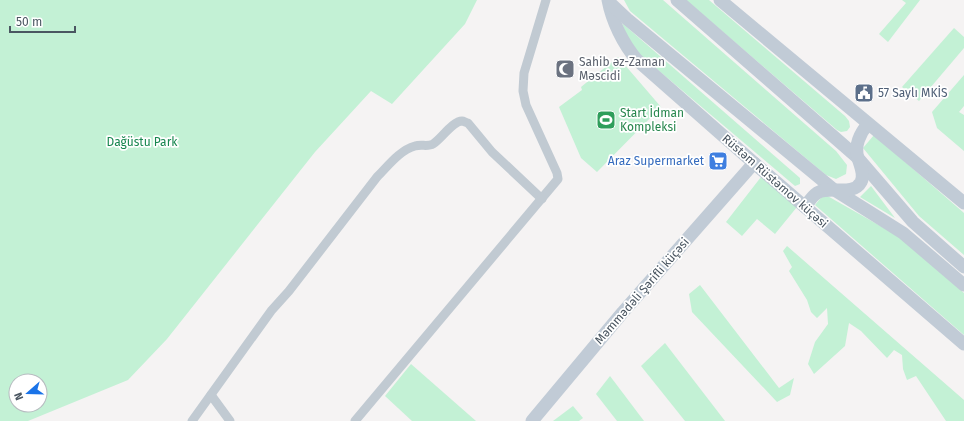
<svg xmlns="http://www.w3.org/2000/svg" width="964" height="421" font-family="'Fira Sans',sans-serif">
<rect width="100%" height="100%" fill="#f5f3f3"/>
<g fill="#c3f1d5" fill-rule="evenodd">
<path d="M 0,0 L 477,0 L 465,24 L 392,104 L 371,91 L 315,152 L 167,339 L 128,380 L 28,421 L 0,421 ZM 16,381 L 40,381 L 40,405 L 16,405 Z"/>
<polygon points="624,0 663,0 836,151 847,165 846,174 836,179 826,175 630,11"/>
<polygon points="686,0 709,0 845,116 849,121 850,127 847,131 841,132 837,130"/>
<polygon points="902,0 920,0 888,42 879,34 906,3"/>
<polygon points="622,23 800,178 800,184 795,186 632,48 628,40"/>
<polygon points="954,28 964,37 964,48 919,101 902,87"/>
<polygon points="618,57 661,107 597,172 581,158 559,107 582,90 581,87"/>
<polygon points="964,75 964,106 959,112 964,115 964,151 937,128 932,112"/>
<polygon points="874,135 964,213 964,255 919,216 863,148"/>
<polygon points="761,177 797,207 775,234 757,219 742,236 726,222"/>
<polygon points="871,186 895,218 860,197"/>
<polygon points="824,194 898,236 964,293 964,335 815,205"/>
<polygon points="787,246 964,400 964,421 946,421 916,376 907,380 903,369 902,355 894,350 887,358 861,331 849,323 845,346 814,374 808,364 815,342 828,324 827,308 817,318 811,312 807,300 789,271 792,267 783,251"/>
<polygon points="700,285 779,388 794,378 790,395 777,402 692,312 689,294"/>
<polygon points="665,343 725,421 685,421 641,366"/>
<polygon points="411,364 476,421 412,421 385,396"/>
<polygon points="610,376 644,421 617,421 596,394"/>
<polygon points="573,406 583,418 579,421 553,421"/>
</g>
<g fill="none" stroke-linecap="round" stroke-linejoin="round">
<g stroke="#c1cad2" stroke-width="9">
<polyline points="211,395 230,421"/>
<path d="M 192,421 L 271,311 L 289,291 L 377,177 C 388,166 400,150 415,146 C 421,144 428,147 433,144 C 441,139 453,121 462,121 C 464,121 466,123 468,123 L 492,152 L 542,199"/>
<polyline points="355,421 558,179 557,173 526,105 523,91 524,73 546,0"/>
</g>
<g stroke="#c1cbd6" stroke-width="13">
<path d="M 608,0 C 612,21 623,44 637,60 L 754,163 L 964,344"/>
<polyline points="677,0 857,157 913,222 964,267"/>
<polyline points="720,0 964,203"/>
<polyline points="610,3 627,19 833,189 903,233 964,285"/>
<path d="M 805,207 C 808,203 812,196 817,193 C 829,185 853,197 861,182 C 865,174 860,166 858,158 C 854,146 860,133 868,124"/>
<polyline points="532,421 623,312 754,163"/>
</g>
</g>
<defs>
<g id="mosque-square" transform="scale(1)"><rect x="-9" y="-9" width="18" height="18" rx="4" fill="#6b7280" stroke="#fff"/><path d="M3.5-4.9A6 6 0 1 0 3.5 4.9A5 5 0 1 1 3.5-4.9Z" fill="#fff"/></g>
<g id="civic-square" transform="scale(1)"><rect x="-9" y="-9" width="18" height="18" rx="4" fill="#5c6f8a" stroke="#fff"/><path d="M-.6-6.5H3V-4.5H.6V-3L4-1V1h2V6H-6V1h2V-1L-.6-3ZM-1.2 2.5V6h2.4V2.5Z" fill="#fff"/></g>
<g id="stadium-square" transform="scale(1)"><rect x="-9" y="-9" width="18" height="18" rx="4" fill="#2e9e5b" stroke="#fff"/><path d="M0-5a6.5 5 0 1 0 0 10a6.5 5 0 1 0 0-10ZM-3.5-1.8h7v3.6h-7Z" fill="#fff"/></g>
<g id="supermarket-square" transform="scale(1)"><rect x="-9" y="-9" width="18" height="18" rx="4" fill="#3f7fe0" stroke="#fff"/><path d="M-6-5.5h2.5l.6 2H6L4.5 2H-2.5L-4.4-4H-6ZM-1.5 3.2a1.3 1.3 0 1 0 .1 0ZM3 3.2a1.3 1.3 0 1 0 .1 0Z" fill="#fff"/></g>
</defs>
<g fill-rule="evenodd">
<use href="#mosque-square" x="565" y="69"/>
<use href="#civic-square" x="864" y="93"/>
<use href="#stadium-square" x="606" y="120"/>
<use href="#supermarket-square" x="718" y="161"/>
</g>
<g text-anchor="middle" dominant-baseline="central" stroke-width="3.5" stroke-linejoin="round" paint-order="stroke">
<g font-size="12" fill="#5b616d" stroke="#fff" text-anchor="start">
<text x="579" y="62">Sahib əz-Zaman<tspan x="579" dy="14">Məscidi</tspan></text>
</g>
<g font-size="12" fill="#4e5e75" stroke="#fff" text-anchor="start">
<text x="878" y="93">57 Saylı MKİS</text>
</g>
<g font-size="12" fill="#27864d" stroke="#fff" text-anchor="start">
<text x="620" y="113">Start İdman<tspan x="620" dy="14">Kompleksi</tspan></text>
</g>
<g font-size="12" fill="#17864f" stroke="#fff">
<text x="142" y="142">Dağüstu Park</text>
</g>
<g font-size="12" fill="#366cbe" stroke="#fff" text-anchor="end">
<text x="704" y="161">Araz Supermarket</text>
</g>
<g font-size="12" fill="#4a5661" stroke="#fff">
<text transform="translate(775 181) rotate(41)">Rüstəm Rüstəmov küçəsi</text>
<text transform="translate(642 291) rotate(-49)">Məmmədəli Şərifli küçəsi</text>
</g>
</g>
<g transform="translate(28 393) rotate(250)"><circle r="19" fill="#ffffff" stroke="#b7bbc0"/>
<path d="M0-3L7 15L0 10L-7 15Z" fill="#1a73e8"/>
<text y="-6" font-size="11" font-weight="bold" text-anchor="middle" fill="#4a5661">N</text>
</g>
<path d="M10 26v6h65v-6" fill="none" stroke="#4a5661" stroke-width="2"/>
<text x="16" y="26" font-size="12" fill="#4a5661" stroke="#ffffff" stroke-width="3" paint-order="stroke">50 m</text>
</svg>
